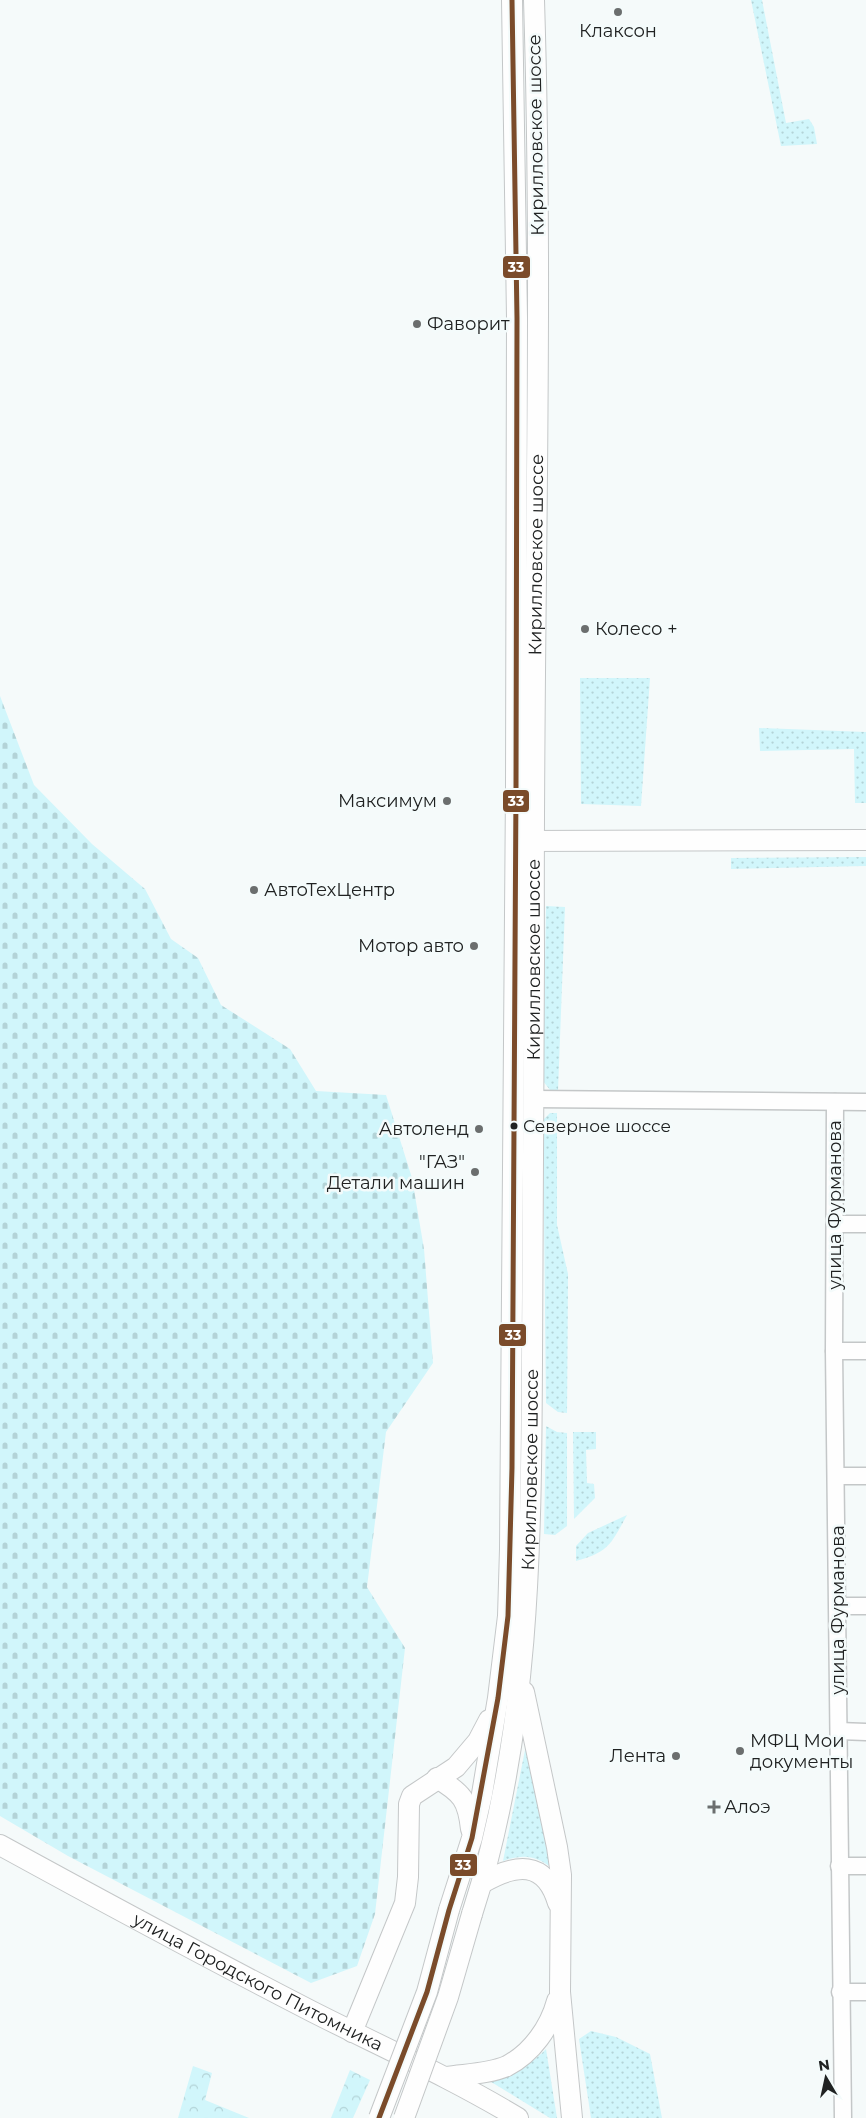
<svg xmlns="http://www.w3.org/2000/svg" width="866" height="2118" font-family="Montserrat,sans-serif">
<defs>
<pattern id="grass-dots" width="8" height="8" patternUnits="userSpaceOnUse" patternTransform="scale(1.25)"><rect width="8" height="8" fill="#d1f6fb"/><path d="M2 2h.1M6 6h.1" fill="none" stroke="#b3d3d7" stroke-width="1.8" stroke-linecap="round"/></pattern>
<pattern id="forest-crowns" width="20" height="18" patternUnits="userSpaceOnUse" patternTransform="scale(1.25)"><rect width="20" height="18" fill="#d1f6fb"/><path d="M2 6a3 3 0 1 1 6 0M12 15a3 3 0 1 1 6 0" fill="none" stroke="#b3d3d7"/></pattern>
<pattern id="cemetery-stones" width="16" height="16" patternUnits="userSpaceOnUse" patternTransform="scale(1.25)"><rect width="16" height="16" fill="#d1f6fb"/><path d="M2 7V4a2 2 0 0 1 4 0v3zM10 15v-3a2 2 0 0 1 4 0v3z" fill="#b3d3d7"/></pattern>
</defs>
<rect width="100%" height="100%" fill="#f5fafa"/>
<g fill="url(#grass-dots)">
<polygon points="751,0 762,0 786,123 809,119 814,127 817,144 781,146"/>
<polygon points="580,678 650,678 641,806 581,804"/>
<polygon points="759,728 866,732 866,803 855,803 854,749 760,751"/>
<polygon points="866,857 866,866 731,869 731,858"/>
<polygon points="546,906 565,907 558,1091 550,1090 543,1081"/>
<polygon points="550,1113 557,1113 557,1225 568,1274 567,1413 558,1412 546,1403 543,1120"/>
<polygon points="546,1426 557,1432 567,1433 567,1526 555,1535 544,1534"/>
<polygon points="573,1432 596,1432 596,1449 586,1450 587,1483 594,1484 595,1498 574,1519"/>
<path d="M 627,1515 C 611,1544 609,1552 576,1561 L 576,1546 L 588,1533 Z"/>
<path d="M 527,1740 L 552,1868 C 535,1855 523,1854 503,1861 Z"/>
<polygon points="591,2031 616,2037 650,2054 662,2118 591,2118 579,2039"/>
<path d="M 546,2049 L 557,2118 L 550,2118 L 488,2080 C 511,2073 529,2067 546,2049 Z"/>
</g>
<g fill="url(#forest-crowns)">
<polygon points="193,2066 212,2073 205,2100 249,2118 178,2118"/>
<polygon points="350,2070 370,2080 353,2118 331,2118"/>
</g>
<polygon fill="url(#cemetery-stones)" points="0,696 34,785 92,844 145,889 171,939 198,958 221,1005 290,1049 316,1091 386,1095 412,1178 424,1249 433,1363 386,1432 367,1587 405,1648 375,1914 357,1966 311,1983 68,1856 0,1816"/>
<g fill="none" stroke-linecap="round" stroke-linejoin="round">
<g stroke="#c4c7c8" stroke-width="19">
<g id="minor">
<polyline points="534,1099 866,1102"/>
<polyline points="835,1102 834,1351 843,2118"/>
<polyline points="835,1224 866,1224"/>
<polyline points="834,1351 866,1351"/>
<polyline points="837,1476 866,1476"/>
<polyline points="838,1606 866,1606"/>
<polyline points="839,1731 866,1732"/>
<polyline points="839,1866 866,1866"/>
<polyline points="840,1992 866,1992"/>
</g>
</g>
<g stroke="#c4c7c8" stroke-width="22">
<g id="major">
<polyline points="522,841 866,840"/>
<polyline points="524,1692 557,1847 561,1875 560,1992 572,2118"/>
<path d="M 437,1778 C 462,1793 468,1800 471,1829"/>
<path id="s1" d="M 0,1845 C 104,1902 208,1958 313,2012 C 382,2047 452,2078 518,2118"/>
<path d="M 482,1883 C 515,1864 545,1859 558,1903"/>
<polyline points="449,1910 472,1838 482,1794 498,1698 508,1616 510,1549 516,788 517,318 512,0"/>
<path id="s2" d="M 472,1914 C 530,1736 531,1547 532,1361 C 532,1225 534,1090 534,955 C 532,637 544,318 534,0"/>
<polyline points="352,2032 405,1903 408,1877 409,1804 412,1796 456,1767 478,1741 489,1720"/>
<path d="M 446,2077 C 465,2074 489,2074 507,2066 C 532,2053 550,2027 557,2001"/>
</g>
</g>
<use href="#minor" stroke="#fefefe" stroke-width="16"/>
<use href="#major" stroke="#fefefe" stroke-width="20"/>
<g stroke="#c4c7c8" stroke-width="22" stroke-linecap="butt">
<g id="major-bridge">
<polyline points="379,2118 427,1992 449,1910"/>
<polyline points="404,2118 448,1997 472,1914"/>
</g>
</g>
<use href="#major-bridge" stroke="#fefefe" stroke-width="20"/>
<g stroke="#f4fbfb" stroke-width="9">
<polyline id="bus-1" points="379,2118 427,1992 449,1910 472,1838 498,1698 508,1616 512,1468 516,788 517,318 512,0"/>
</g>
<use href="#bus-1" stroke="#7a4b2a" stroke-width="5"/>
</g>
<g fill="#6b6e6e" stroke="#f4fbfb" stroke-width="2">
<circle cx="618" cy="12" r="5"/>
<circle cx="417" cy="324" r="5"/>
<circle cx="585" cy="629" r="5"/>
<circle cx="447" cy="801" r="5"/>
<circle cx="254" cy="890" r="5"/>
<circle cx="474" cy="946" r="5"/>
<circle cx="479" cy="1129" r="5"/>
<circle cx="475" cy="1172" r="5"/>
<circle cx="740" cy="1751" r="5"/>
<circle cx="676" cy="1756" r="5"/>
<path d="M711.5 1799.5h5v5h5v5h-5v5h-5v-5h-5v-5h5z"/>
</g>
<circle fill="#202222" stroke="#f4fbfb" stroke-width="2" cx="514" cy="1126" r="4.5"/>
<g text-anchor="middle" dominant-baseline="central" stroke-width="5" stroke-linejoin="round" paint-order="stroke">
<g font-size="17" fill="#202222" stroke="#f4fbfb" text-anchor="start">
<text x="523" y="1126">Северное шоссе</text>
</g>
<g font-size="18" fill="#202222" stroke="#f4fbfb" text-anchor="start">
<text x="618" y="31" text-anchor="middle">Клаксон</text>
<text x="427" y="324">Фаворит</text>
<text x="595" y="629">Колесо +</text>
<text x="437" y="801" text-anchor="end">Максимум</text>
<text x="264" y="890">АвтоТехЦентр</text>
<text x="464" y="946" text-anchor="end">Мотор авто</text>
<text x="469" y="1129" text-anchor="end">Автоленд</text>
<text x="465" y="1162" text-anchor="end">"ГАЗ"<tspan x="465" dy="21">Детали машин</tspan></text>
<text x="750" y="1741">МФЦ Мои<tspan x="750" dy="21">документы</tspan></text>
<text x="666" y="1756" text-anchor="end">Лента</text>
<text x="724" y="1807">Алоэ</text>
</g>
<g font-size="18" fill="#202222" stroke="#f4fbfb">
<text transform="translate(536 135) rotate(-91)">Кирилловское шоссе</text>
<text stroke="none"><textPath href="#s2" startOffset="1365">Кирилловское шоссе</textPath></text>
<text stroke="none"><textPath href="#s2" startOffset="960">Кирилловское шоссе</textPath></text>
<text transform="translate(835 1205) rotate(-90)">улица Фурманова</text>
<text stroke="none"><textPath href="#s2" startOffset="450">Кирилловское шоссе</textPath></text>
<text transform="translate(838 1610) rotate(-90)">улица Фурманова</text>
<text stroke="none"><textPath href="#s1" startOffset="292">улица Городского Питомника</textPath></text>
</g>
</g>
<g stroke="#f4fbfb" stroke-width="2">
<rect x="502" y="255" width="29" height="24" rx="5" fill="#7a4b2a"/>
<rect x="502" y="789" width="28" height="24" rx="5" fill="#7a4b2a"/>
<rect x="498" y="1323" width="29" height="24" rx="5" fill="#7a4b2a"/>
<rect x="449" y="1853" width="29" height="24" rx="5" fill="#7a4b2a"/>
</g>
<g font-size="14" text-anchor="middle" font-weight="bold" fill="#fff">
<text x="516" y="272">33</text>
<text x="516" y="806">33</text>
<text x="513" y="1340">33</text>
<text x="463" y="1870">33</text>
</g>
<g transform="translate(826 2078) rotate(351)" stroke="#f4fbfb" stroke-width="4" paint-order="stroke">
<path d="M0-4L9 19L0 12L-9 19Z" fill="#202222"/>
<text y="-8" font-size="14" font-weight="bold" text-anchor="middle" fill="#202222">N</text>
</g>
</svg>
